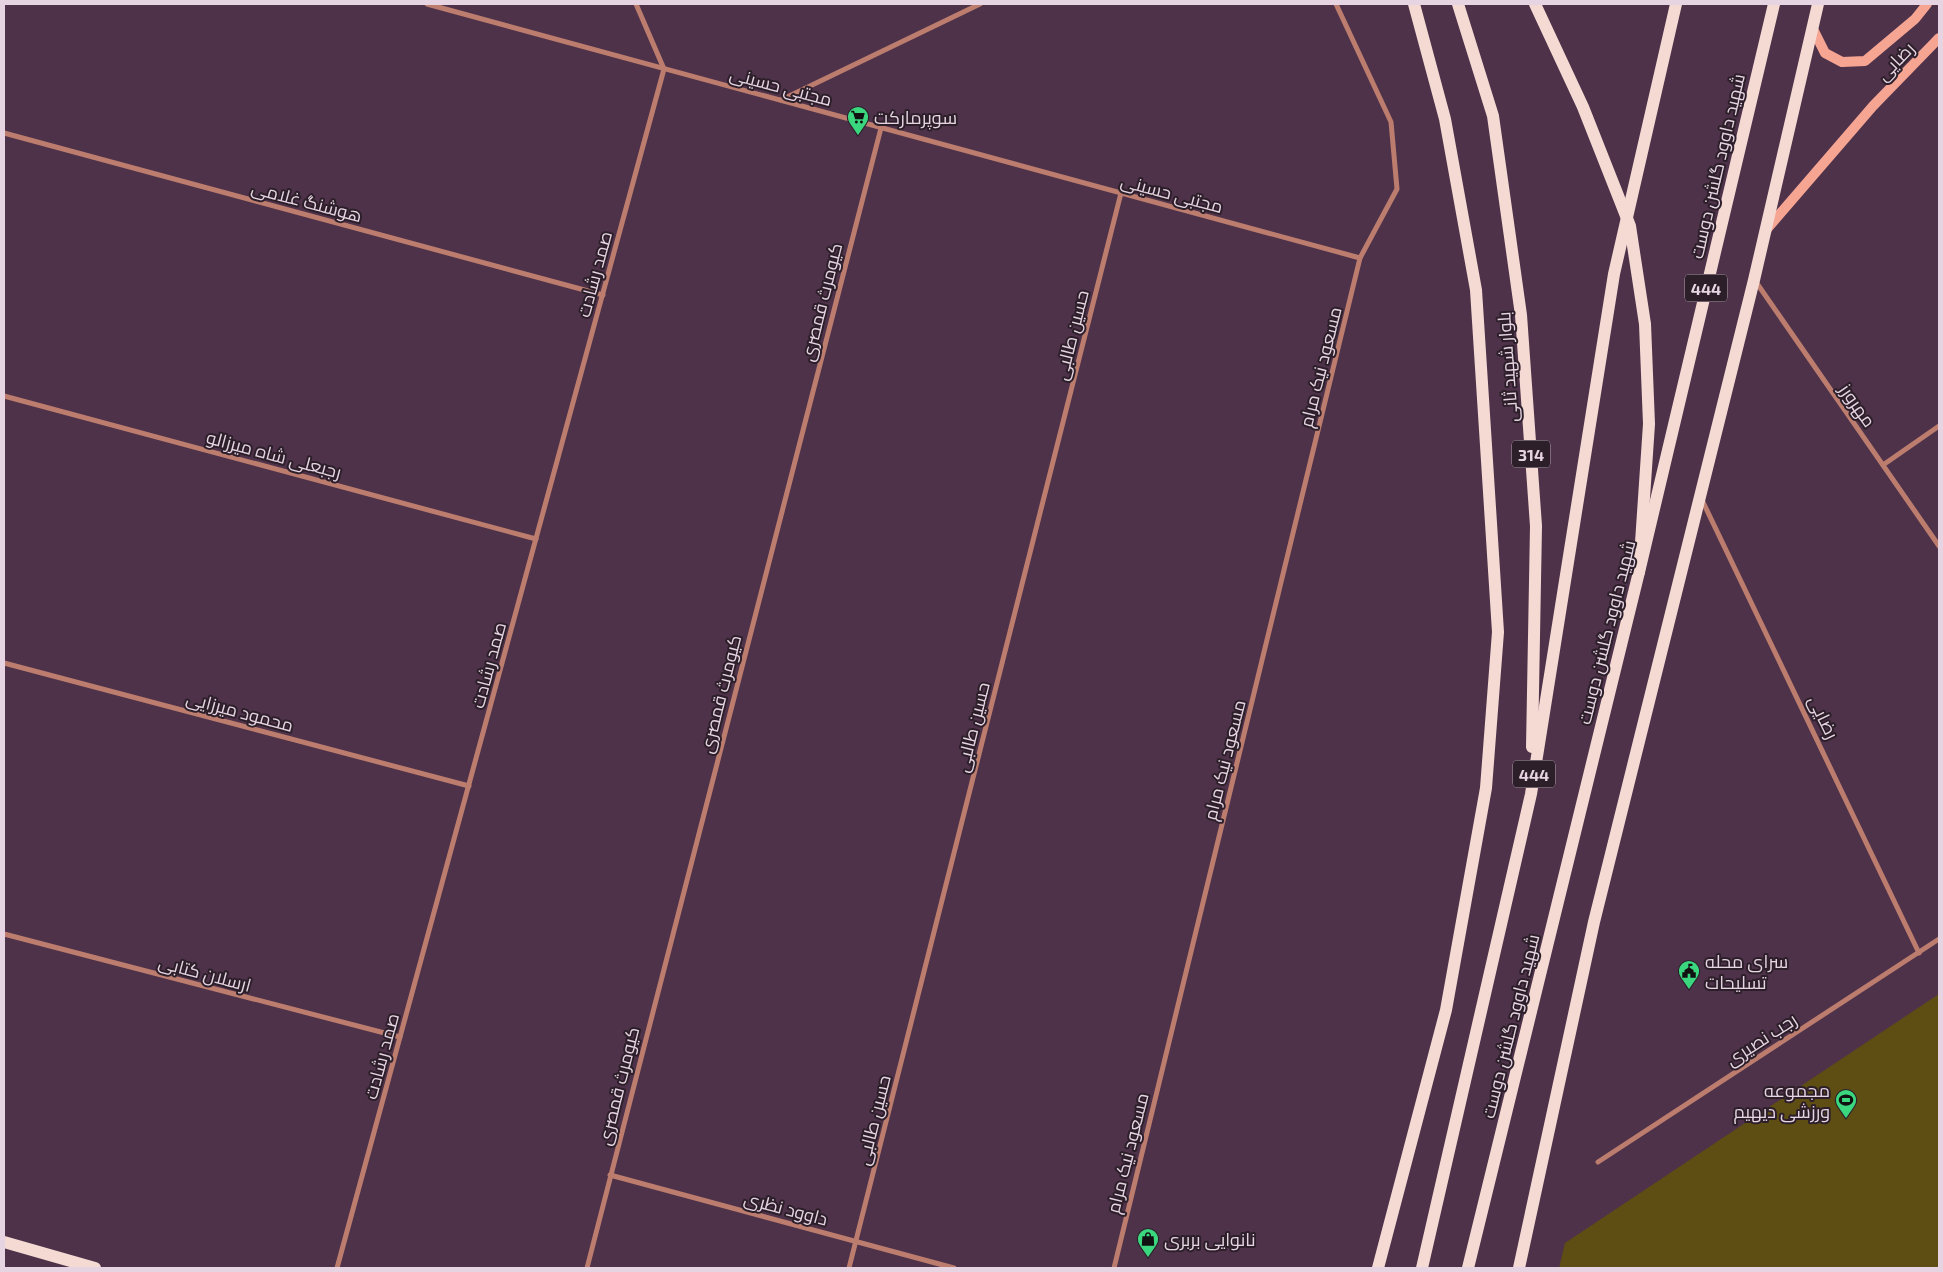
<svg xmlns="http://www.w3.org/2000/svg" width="1943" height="1272" font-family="'Exo 2',Cairo,sans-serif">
<rect width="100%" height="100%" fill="#4e3249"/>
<polygon fill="#5e4e14" points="1939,994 1939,1268 1559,1268 1565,1243"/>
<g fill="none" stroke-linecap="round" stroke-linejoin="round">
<g stroke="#bc7d6e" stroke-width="5">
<polyline points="427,4 1360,258"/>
<polyline points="781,100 980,4"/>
<polyline points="4,133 603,295"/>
<polyline points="1756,282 1939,546"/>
<polyline points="4,396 536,539"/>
<polyline points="1883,465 1939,426"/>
<polyline points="1702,500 1919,953"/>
<polyline points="4,663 469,786"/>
<polyline points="4,934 400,1037"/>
<polyline points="1598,1162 1939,939"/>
<polyline points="610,1175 954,1268"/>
<polyline points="337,1268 664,69 636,4"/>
<polyline points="587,1268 881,128"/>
<polyline points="849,1268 1121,193"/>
<polyline points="1114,1268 1360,258 1397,189 1391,122 1336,4"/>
</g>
<g stroke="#f6a593" stroke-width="10">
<polyline points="1813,29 1825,53 1842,62 1865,61 1915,19 1927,4"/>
<polyline points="1766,230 1873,106 1939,38"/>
</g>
<g stroke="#f4dad3" stroke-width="12">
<polyline points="1458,4 1493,116 1521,315 1536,526 1532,747"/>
<polyline points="4,1242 95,1268"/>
<polyline points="1378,1268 1446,1010 1486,788 1498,632 1476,290 1445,119 1414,4"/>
<polyline points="1422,1268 1531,794 1614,274 1676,4"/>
<polyline points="1468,1268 1639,572 1774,4"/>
<polyline points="1519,1268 1594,922 1754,280 1818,4"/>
</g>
<polyline stroke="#f4dad3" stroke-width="12" points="1535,4 1583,107 1630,226 1645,324 1649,424 1639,572"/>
</g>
<defs>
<g id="supermarket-pin" transform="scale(1.125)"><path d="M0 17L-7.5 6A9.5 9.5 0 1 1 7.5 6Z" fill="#3ad77f" stroke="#2c1f2a"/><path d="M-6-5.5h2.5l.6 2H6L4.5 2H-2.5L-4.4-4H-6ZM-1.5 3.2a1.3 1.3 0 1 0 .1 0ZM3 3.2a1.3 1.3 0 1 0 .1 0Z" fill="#111"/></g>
<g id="civic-pin" transform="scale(1.125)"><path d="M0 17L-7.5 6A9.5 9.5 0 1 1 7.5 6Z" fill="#3ad77f" stroke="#2c1f2a"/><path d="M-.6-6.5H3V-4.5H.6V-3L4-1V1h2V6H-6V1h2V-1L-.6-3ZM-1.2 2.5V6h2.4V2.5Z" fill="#111"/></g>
<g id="stadium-pin" transform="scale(1.125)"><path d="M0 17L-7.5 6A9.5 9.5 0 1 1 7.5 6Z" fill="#3ad77f" stroke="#2c1f2a"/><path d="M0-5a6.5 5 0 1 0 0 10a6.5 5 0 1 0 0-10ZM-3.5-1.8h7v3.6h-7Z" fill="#111"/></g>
<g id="shop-pin" transform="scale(1.125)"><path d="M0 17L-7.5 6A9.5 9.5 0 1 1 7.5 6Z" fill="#3ad77f" stroke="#2c1f2a"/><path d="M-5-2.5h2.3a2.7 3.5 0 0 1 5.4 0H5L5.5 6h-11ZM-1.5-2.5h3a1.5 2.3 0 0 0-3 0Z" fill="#111"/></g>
</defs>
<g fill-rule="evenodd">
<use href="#supermarket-pin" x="858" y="117"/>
<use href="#civic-pin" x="1689" y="971"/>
<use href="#stadium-pin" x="1846" y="1100"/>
<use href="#shop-pin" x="1148" y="1239"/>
</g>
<g text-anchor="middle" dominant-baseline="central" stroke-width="4" stroke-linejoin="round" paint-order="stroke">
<g fill="#2c1f2a" stroke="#ae9eab" stroke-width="1">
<rect x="1685" y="274.5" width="42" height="27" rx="4"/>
<rect x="1512" y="440.5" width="38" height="27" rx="4"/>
<rect x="1513" y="760.5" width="42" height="27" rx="4"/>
</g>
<g font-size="16" font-weight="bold" fill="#e6d4e2">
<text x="1706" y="288">444</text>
<text x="1531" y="454">314</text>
<text x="1534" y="774">444</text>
</g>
<g font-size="18" fill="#e6d4e2" stroke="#2c1f2a">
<text transform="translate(1895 61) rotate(-46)">رضایی</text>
<text transform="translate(781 86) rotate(15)">مجتبی حسینی</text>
<text transform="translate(1717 166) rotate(-77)">شهید داوود گلشن دوست</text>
<text transform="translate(1172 193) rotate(15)">مجتبی حسینی</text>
<text transform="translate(307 201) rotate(15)">هوشنگ غلامی</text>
<text transform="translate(594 274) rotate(-75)">صمد رشادت</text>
<text transform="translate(821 302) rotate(-76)">کیومرث قمصری</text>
<text transform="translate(1071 335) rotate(-76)">حسین طالبی</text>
<text transform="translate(1320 367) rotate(-76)">مسعود نیک مرام</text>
<text transform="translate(1507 367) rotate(-94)">بلوار شهید ثانی</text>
<text transform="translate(1858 405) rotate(55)">مهرورز</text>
<text transform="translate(274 454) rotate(15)">رجبعلی شاه میرزالو</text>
<text transform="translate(1606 632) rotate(-76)">شهید داوود گلشن دوست</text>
<text transform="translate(488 665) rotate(-75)">صمد رشادت</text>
<text transform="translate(720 694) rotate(-76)">کیومرث قمصری</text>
<text transform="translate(240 711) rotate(15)">محمود میرزایی</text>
<text transform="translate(1824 717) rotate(64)">رضایی</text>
<text transform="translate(972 727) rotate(-76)">حسین طالبی</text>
<text transform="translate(1224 760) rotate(-76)">مسعود نیک مرام</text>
<text transform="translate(205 973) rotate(15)">ارسلان کتابی</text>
<text transform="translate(1510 1026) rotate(-76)">شهید داوود گلشن دوست</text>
<text transform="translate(1761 1039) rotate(-33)">رجب نصیری</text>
<text transform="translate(381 1056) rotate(-75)">صمد رشادت</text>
<text transform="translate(618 1086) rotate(-76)">کیومرث قمصری</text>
<text transform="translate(873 1120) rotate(-76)">حسین طالبی</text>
<text transform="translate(1127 1153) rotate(-76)">مسعود نیک مرام</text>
<text transform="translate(786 1208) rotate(15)">داوود نظری</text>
</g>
<g font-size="18" fill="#e6d4e2" stroke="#2c1f2a" text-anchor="start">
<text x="874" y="117">سوپرمارکت</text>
<text x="1705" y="961">سرای محله<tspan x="1705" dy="21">تسلیحات</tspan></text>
<text x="1830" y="1090" text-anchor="end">مجموعه<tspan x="1830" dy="21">ورزشی دیهیم</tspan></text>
<text x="1164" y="1239">نانوایی بربری</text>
</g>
</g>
<rect width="1943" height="1272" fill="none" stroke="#e6d4e2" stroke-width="10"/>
</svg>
